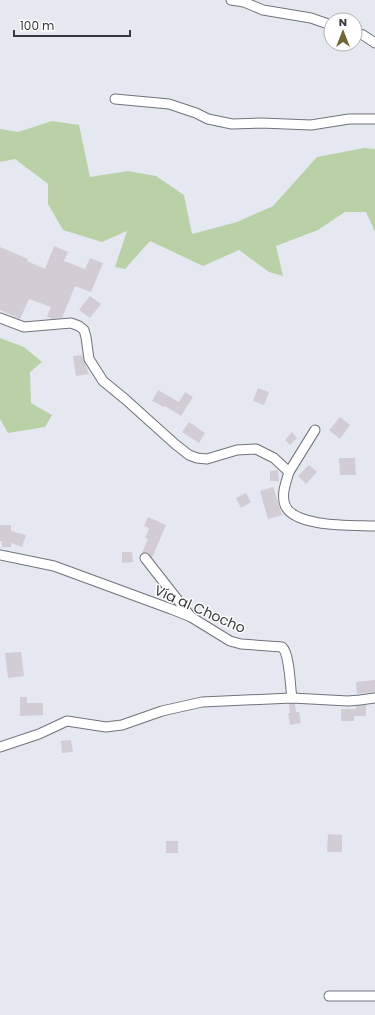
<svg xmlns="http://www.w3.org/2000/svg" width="375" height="1015" font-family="Poppins,sans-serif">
<rect width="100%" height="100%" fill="#e5e8f1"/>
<g fill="#bad1a8">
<polygon points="52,121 79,125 90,177 128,171 156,176 184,195 192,234 237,222 273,206 317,157 364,148 375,149 375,232 366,212 345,212 318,230 276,246 283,276 269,272 239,250 203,266 150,241 125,269 115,267 127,231 102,242 63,230 48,204 48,184 15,159 0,162 0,129 18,132"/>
<polygon points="0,338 24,347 42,362 30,372 31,403 52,415 45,427 8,433 0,419"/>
</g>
<g fill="#d2cdd5">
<polygon points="54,246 68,252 64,261 85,269 90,258 103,263 91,292 75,286 62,318 52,319 47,316 51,307 29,299 20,319 0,310 0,247 28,259 27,261 45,269"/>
<polygon points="90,296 101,304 90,318 79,310"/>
<polygon points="82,355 89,374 76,376 73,356"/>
<polygon points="258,388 269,392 264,405 253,401"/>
<polygon points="158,390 179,402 185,392 193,397 181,416 165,406 164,407 152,401"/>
<polygon points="340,417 350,425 340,439 329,430"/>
<polygon points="189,422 205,433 199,443 182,432"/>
<polygon points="292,432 297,438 290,445 285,440"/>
<polygon points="339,458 355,458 356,475 340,475"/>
<polygon points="309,465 317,472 306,484 298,476"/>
<polygon points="278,470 279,481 270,481 270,471"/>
<polygon points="273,487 282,515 268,519 260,491"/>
<polygon points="246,493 251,502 241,508 236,498"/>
<polygon points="148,517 166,525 152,558 148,553 142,553 148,539 145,538 149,528 144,526"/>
<polygon points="0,525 11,525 11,531 26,535 22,547 11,543 11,547 2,547 2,541 0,541"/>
<polygon points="122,552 132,552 133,562 122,563"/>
<polygon points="21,652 24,676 8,678 5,653"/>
<polygon points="375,680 375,692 357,694 356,682"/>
<polygon points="20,697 27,697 27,703 43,703 43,715 20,716"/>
<polygon points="289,704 295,704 296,712 299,712 301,723 290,725 288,713 290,713"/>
<polygon points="366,705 366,716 354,716 354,721 341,721 341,709 356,709 356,706"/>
<polygon points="71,740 73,752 62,753 61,741"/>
<polygon points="328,834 342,835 342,852 327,852"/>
<rect x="166" y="841" width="12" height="12"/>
</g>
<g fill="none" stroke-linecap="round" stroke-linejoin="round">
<g stroke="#70737b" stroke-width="11">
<g id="minor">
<polyline points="231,0 244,2 263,10 311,18 331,25"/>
<polyline points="355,32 363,35 375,43"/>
<polyline points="115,99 169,104 196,113 208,119 232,124 261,123 311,125 349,119 375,119"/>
<path d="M 0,318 L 24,327 L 71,323 L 79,326 L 84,330 L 86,337 L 89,359 L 103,381 L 125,399 L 175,444 L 189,455 L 197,458 L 207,459 L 237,450 L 256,449 L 274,458 L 289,472 C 286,482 281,495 285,505 C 294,528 355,525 375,526"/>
<polyline points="289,472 315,430"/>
<path d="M 0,555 L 54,566 L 171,609 L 191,617 L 230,641 L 241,644 L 282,647 C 290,654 290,687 292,698"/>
<polyline points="145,558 191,617"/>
<polyline points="0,747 39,734 67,721 106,727 122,725 162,711 202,702 292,698 348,701 360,700 375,698"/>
<polyline points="329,996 375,996"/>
</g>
</g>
<use href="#minor" stroke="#fff" stroke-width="9"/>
</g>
<g text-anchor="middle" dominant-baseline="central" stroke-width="3" stroke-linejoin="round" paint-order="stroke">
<g font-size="14" fill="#38393d" stroke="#fff">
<text transform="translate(200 609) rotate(24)">Vía al Chocho</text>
</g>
</g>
<g transform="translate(343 32)"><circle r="19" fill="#ffffff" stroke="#afb0b1"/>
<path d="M0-3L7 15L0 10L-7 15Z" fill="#6f6633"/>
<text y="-6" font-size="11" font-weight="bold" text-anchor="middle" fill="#38393d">N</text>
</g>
<path d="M14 30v6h116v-6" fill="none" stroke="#38393d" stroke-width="2"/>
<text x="20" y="30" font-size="12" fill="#38393d" stroke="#ffffff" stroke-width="3" paint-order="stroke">100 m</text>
</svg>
